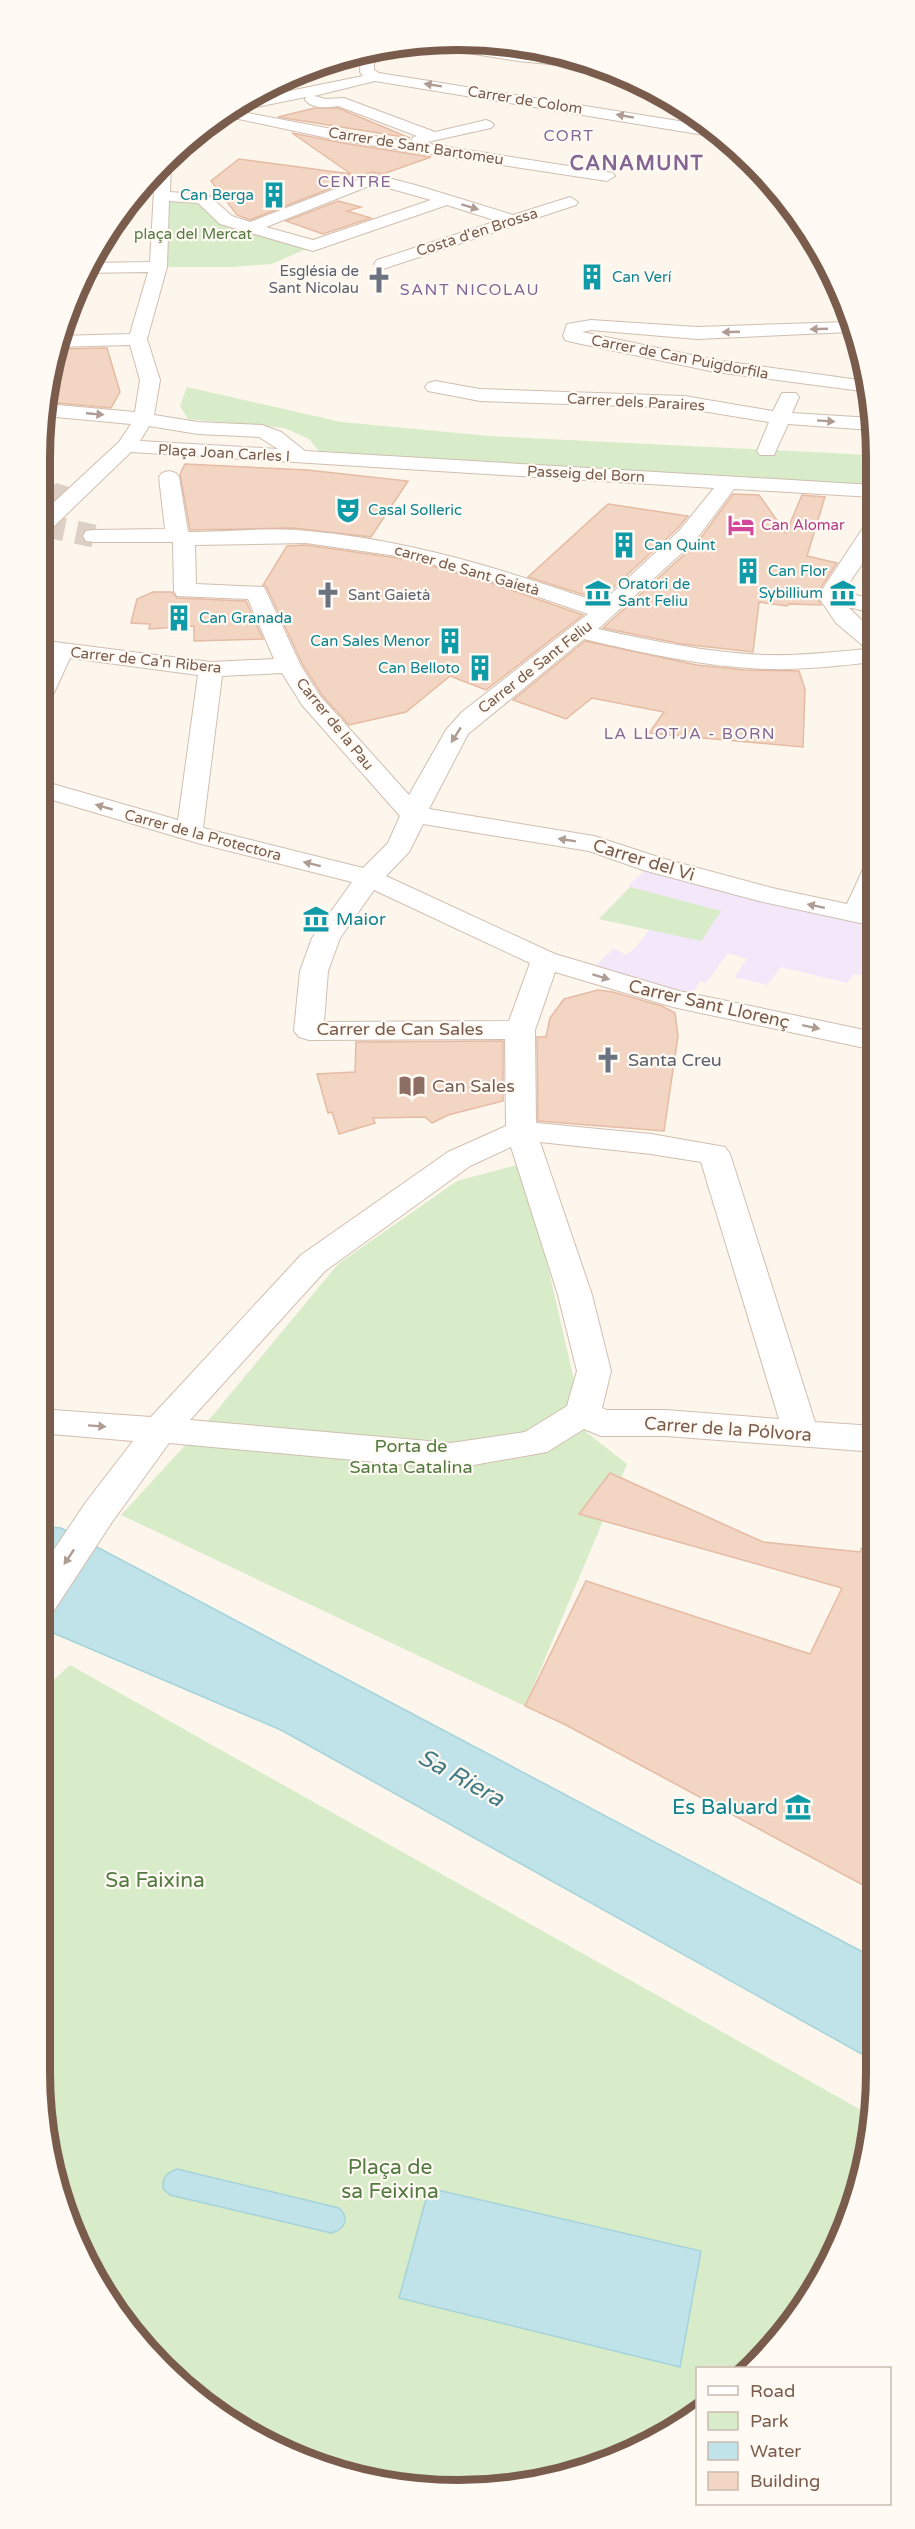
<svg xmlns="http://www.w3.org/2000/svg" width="915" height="2529" font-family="'Varela Round',sans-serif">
<rect width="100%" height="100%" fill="#fdf6ec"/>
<polygon fill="#f3e8fa" points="648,868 873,922 874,956 864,966 868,976 854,974 847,983 781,967 767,985 734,977 747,959 728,953 706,983 700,981 690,997 595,966 614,948 626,955 636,947 649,930 599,919 630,887 629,885"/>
<g fill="#d8ecc9">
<polygon points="162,196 202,198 226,220 313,246 272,264 231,267 158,267"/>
<polygon points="187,387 341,422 489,436 872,455 873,486 324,457 309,439 284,428 188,419 180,406"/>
<polygon points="630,887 721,911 701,941 599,919"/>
<polygon points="524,1163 586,1432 627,1464 525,1706 121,1515 213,1415 338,1264 457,1181"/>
<polygon points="70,1665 870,2115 862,2179 805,2304 754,2367 698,2368 697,2413 690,2419 565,2476 485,2489 403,2486 272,2447 203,2404 143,2348 71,2231 47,2153 39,2071 39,1702 46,1687"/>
</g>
<g fill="#bfe3e8" stroke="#a5d3da" stroke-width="1.5">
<polygon points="39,1526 61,1528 876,1959 876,2062 281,1730 39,1627"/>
<path d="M 177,2169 L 339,2208 C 350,2218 345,2230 331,2233 L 170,2195 L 163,2189 C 162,2178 166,2173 177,2169 Z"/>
<polygon points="429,2188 701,2251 680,2367 399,2298"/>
</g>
<g fill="#f3d5c3" stroke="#e6bba3" stroke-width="1.5">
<polygon points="315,108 338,108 410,138 278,117"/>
<polygon points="292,133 337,142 431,157 383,174 372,172 250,220 237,215 211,181 239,159 351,174"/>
<polygon points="338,201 361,207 347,211 371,218 323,234 286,221"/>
<polygon points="107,348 120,392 111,408 46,402 53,349"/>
<polygon points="185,464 307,470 408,481 371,537 293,528 190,530 180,474"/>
<polygon points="733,494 759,495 786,533 802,495 825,497 807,556 837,563 816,595 821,605 789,604 787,606 759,602 753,652 682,644 603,628 697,543"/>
<polygon points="608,504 688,516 677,529 600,600 528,577"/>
<polygon points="306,545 411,560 491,583 583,615 486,690 450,676 406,712 349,725 322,695 303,665 266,586 263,585 287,546"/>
<polygon points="153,592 172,592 177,598 246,601 263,639 194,641 194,626 149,629 150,624 131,623 137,599"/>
<polygon points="585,641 697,665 744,670 799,671 805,689 803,747 649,733 664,712 592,698 566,719 513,700"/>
<polygon points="598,990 613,992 662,1006 675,1013 678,1036 664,1131 538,1121 537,1037 546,1037 550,1018 564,999"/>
<polygon points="503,1041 503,1101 448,1115 432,1123 425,1117 373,1118 375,1123 339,1134 332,1112 328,1113 317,1074 355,1072 356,1042"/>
<polygon points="610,1473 763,1542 860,1552 875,1521 876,1892 566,1725 525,1706 586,1581 810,1654 842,1588 579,1514"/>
</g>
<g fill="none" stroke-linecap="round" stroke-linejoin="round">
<polyline stroke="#dcd0c4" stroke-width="19" stroke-dasharray="19 9" stroke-linecap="butt" points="39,489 58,495"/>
<g stroke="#dcd0c4" stroke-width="23" stroke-dasharray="23 12" stroke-linecap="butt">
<polyline points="53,494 69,499"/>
<polyline points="42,525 94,536"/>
</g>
<g stroke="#d1beb0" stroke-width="2">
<g id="minor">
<polygon points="445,41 518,53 578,59 597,66 591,68 518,61 424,46 417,42"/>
<path d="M 374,49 L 374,70 L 379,73 L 704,125 L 715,134 L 710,136 L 375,81 L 314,96 L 326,99 L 344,98 L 435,132 L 486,120 L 491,122 L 494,125 L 491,128 L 423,143 L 613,173 L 615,176 L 607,181 L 337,140 L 220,115 L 240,101 L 363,76 L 360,72 L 361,52 ZM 306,97 L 305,100 C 313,109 326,108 338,106 L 417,136 L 413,137 L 411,142 L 337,130 L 237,111 Z"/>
<polygon points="608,71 626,78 606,79 599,75 601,72"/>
<polygon points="651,89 666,95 651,95 649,92"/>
<path d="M 166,159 L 171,163 L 170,192 L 208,195 L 232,216 L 250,222 L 373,174 L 419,186 L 513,215 L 570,197 L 578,202 L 576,205 L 383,269 L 377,268 L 374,264 L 377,260 L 497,221 L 447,205 L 313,251 L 220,224 L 198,203 L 169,201 L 167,267 L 147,339 L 160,380 L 154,415 L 198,422 L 262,425 L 281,432 L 305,451 L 873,485 L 873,497 L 734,489 L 695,541 L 598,629 C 653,641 709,653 766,655 C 800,656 834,652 867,649 L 836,623 L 818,596 L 865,525 L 873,524 L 873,548 L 843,592 L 873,599 L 873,613 L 848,607 L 873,631 L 873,662 C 838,666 802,670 767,669 C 705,667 644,653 584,639 L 468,734 L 429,809 L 594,836 L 661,858 L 772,888 L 847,904 L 864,867 L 873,865 L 872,909 L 873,910 L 874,926 L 759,901 L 643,870 L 589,851 L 423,824 L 409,852 L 386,876 L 555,954 L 679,991 L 874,1032 L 874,1050 L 673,1007 L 555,972 L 535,1030 L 536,1123 L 651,1134 L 725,1147 L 730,1154 L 815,1422 L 875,1426 L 875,1452 L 666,1436 L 601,1436 L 584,1429 L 547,1452 L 451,1469 L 169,1443 L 112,1522 L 53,1612 L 39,1617 L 39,1572 L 86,1502 L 133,1441 L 39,1433 L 39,1409 L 151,1417 L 301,1255 L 448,1152 L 506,1126 L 505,1039 L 309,1040 L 299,1037 L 294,1031 L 300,971 L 312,938 L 352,882 L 201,844 L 39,796 L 39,780 L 178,820 L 198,675 L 70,658 L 51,699 L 48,704 L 39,706 L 39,674 L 48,655 L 39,654 L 39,640 L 211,662 L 274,659 L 248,599 L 177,596 L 174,591 L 173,542 L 94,542 L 86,541 L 83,536 L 86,531 L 94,530 L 165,529 L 159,477 L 162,473 L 169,471 L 176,473 L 179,477 L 188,532 C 227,532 269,527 308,531 C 411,540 504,570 601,603 L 679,531 L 714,488 L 131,452 L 47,533 L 39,534 L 39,516 L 119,442 L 131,424 L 45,416 L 46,404 L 135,412 L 140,380 L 130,345 L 54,347 L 58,336 L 130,334 L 148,272 L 82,273 L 88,263 L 150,262 L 155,172 ZM 374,184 L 431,200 L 313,240 L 266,227 ZM 149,426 L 198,434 L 259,437 L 278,449 L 140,441 ZM 306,543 L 411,558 L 492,581 L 588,614 L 462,712 L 446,730 L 409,795 L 320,696 L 301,666 L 264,587 L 196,584 L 195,545 ZM 282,673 L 302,705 L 400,816 L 388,843 L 363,868 L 203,828 L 222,676 ZM 374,890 L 530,963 L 509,1021 L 324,1022 L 328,971 L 340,938 ZM 540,1142 L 651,1154 L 701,1162 L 779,1419 L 666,1410 L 607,1410 L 602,1408 L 611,1371 L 592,1295 ZM 511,1147 L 558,1295 L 577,1371 L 567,1406 L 525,1432 L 451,1443 L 190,1420 L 325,1271 L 470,1166 Z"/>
<polygon points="591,320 697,327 848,322 851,332 697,339 591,330 582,332 715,360 866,381 869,392 715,372 572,342 565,340 563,336 567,324"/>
<polygon points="435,381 480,389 684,396 773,411 782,393 796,393 799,397 792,413 872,418 872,430 788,424 774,455 760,455 757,451 769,422 684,408 480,401 428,391 425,387 428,383"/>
</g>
</g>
<use href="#minor" fill="#fff" fill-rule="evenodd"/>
</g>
<defs><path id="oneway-solid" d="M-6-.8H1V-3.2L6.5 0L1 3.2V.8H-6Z" transform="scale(1.5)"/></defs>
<g fill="#af9d94">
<use href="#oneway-solid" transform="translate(433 85) rotate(-171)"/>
<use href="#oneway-solid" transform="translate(625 116) rotate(-170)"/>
<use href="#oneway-solid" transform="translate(470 207) rotate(17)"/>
<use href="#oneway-solid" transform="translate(819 329) rotate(178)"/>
<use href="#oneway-solid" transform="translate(731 332) rotate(178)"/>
<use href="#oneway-solid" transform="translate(95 414) rotate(5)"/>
<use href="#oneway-solid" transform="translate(826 421) rotate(4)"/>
<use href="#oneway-solid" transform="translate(456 735) rotate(123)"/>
<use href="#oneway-solid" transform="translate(104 807) rotate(-164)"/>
<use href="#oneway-solid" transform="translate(567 840) rotate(-171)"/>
<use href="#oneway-solid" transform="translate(312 864) rotate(-166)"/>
<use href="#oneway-solid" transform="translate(816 906) rotate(-168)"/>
<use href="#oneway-solid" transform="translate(601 977) rotate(17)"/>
<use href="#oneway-solid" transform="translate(811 1027) rotate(12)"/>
<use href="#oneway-solid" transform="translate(97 1426) rotate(4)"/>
<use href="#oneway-solid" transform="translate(69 1557) rotate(124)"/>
</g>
<defs>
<g id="building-bare" transform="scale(2.07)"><path d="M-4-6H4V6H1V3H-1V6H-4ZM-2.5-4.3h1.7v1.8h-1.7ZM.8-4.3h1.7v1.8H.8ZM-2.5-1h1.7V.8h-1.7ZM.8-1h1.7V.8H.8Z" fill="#0f9aa8" stroke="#fffaf3" stroke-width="2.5" paint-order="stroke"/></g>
<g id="church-bare" transform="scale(2.07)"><path d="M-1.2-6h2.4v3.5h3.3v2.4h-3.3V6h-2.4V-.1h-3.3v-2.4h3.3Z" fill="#6b7280" stroke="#fffaf3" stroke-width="2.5" paint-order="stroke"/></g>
<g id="theatre-bare" transform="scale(2.07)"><path d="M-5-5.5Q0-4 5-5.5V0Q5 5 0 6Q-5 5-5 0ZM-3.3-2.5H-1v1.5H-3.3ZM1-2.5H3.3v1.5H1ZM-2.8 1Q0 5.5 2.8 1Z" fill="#0f9aa8" stroke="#fffaf3" stroke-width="2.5" paint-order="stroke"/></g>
<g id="hotel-bare" transform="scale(2.07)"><path d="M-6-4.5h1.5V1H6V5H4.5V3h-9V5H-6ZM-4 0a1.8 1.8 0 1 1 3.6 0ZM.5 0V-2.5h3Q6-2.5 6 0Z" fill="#d1479c" stroke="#fffaf3" stroke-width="2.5" paint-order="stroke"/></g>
<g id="museum-bare" transform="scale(2.07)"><path d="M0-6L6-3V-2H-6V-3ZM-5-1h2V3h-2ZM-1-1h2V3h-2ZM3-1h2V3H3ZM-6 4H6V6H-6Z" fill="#0f9aa8" stroke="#fffaf3" stroke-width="2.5" paint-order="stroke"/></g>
<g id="library-bare" transform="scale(2.07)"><path d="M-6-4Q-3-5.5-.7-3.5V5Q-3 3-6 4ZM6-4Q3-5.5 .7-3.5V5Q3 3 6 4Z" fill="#8d6e63" stroke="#fffaf3" stroke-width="2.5" paint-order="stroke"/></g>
</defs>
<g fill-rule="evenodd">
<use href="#building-bare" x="274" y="195"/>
<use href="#building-bare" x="592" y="277"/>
<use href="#church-bare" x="379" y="280"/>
<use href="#theatre-bare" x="348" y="510"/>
<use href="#hotel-bare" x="741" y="525"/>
<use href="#building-bare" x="624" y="545"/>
<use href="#building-bare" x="748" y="571"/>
<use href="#museum-bare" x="598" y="593"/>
<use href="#museum-bare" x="843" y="593"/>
<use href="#church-bare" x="328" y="595"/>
<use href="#building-bare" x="179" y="618"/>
<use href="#building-bare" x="450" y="641"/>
<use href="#building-bare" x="480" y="668"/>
<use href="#museum-bare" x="316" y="919"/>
<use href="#church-bare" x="608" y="1060"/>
<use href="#library-bare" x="412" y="1086"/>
<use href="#museum-bare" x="798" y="1807"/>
</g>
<g text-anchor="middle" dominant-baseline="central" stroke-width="4.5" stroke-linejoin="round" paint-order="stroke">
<g font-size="15" fill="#7a5c4d" stroke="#fffaf3">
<text transform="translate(525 100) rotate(9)">Carrer de Colom</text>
<text transform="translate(416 146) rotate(9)">Carrer de Sant Bartomeu</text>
<text transform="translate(477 232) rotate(-18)">Costa d'en Brossa</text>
<text transform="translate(680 357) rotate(11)">Carrer de Can Puigdorfila</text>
<text transform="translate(636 402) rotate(3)">Carrer dels Paraires</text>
<text transform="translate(224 453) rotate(3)">Plaça Joan Carles I</text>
<text transform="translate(586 474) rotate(3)">Passeig del Born</text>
<text transform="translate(467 570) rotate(16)">carrer de Sant Gaietà</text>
<text transform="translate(146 660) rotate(6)">Carrer de Ca'n Ribera</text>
<text transform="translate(535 667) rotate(-38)">Carrer de Sant Feliu</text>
<text transform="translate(335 724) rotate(51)">Carrer de la Pau</text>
<text transform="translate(203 835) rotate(15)">Carrer de la Protectora</text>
</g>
<g font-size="15" fill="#0d838f" stroke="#fffaf3" text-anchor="start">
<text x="254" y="195" text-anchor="end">Can Berga</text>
<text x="612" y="277">Can Verí</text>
<text x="368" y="510">Casal Solleric</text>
<text x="644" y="545">Can Quint</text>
<text x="768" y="571">Can Flor</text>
<text x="618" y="584">Oratori de<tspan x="618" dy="17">Sant Feliu</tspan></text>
<text x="823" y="593" text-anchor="end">Sybillium</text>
<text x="199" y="618">Can Granada</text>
<text x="430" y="641" text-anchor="end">Can Sales Menor</text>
<text x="460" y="668" text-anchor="end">Can Belloto</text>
</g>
<g font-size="15" fill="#537a41" stroke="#fffaf3">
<text x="193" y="234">plaça del Mercat</text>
</g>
<g font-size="15" fill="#5b616d" stroke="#fffaf3" text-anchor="end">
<text x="359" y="271">Església de<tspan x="359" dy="17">Sant Nicolau</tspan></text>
<text x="348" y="595" text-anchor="start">Sant Gaietà</text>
</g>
<g font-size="15" fill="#b23c85" stroke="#fffaf3" text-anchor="start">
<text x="761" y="525">Can Alomar</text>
</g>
<g font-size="16" letter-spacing="1.5" fill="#846695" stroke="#fffaf3">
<text x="569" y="136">CORT</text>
<text x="355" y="182">CENTRE</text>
<text x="470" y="290">SANT NICOLAU</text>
<text x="690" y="734">LA LLOTJA - BORN</text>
</g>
<g font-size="18" fill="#7a5c4d" stroke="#fffaf3">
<text transform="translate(644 860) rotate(17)">Carrer del Vi</text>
<text transform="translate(709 1004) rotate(13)">Carrer Sant Llorenç</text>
<text x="400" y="1029">Carrer de Can Sales</text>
<text transform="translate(728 1429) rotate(4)">Carrer de la Pólvora</text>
</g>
<g font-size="18" fill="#0d838f" stroke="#fffaf3" text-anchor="start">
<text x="336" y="919">Maior</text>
</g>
<g font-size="18" fill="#5b616d" stroke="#fffaf3" text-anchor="start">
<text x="628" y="1060">Santa Creu</text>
</g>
<g font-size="18" fill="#785e54" stroke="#fffaf3" text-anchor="start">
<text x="432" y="1086">Can Sales</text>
</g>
<g font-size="18" fill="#537a41" stroke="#fffaf3">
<text x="411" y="1446">Porta de<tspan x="411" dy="21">Santa Catalina</tspan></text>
</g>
<g font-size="20" font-weight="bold" letter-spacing="1.5" fill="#846695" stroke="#fffaf3">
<text x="637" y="164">CANAMUNT</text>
</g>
<g font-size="21" fill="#0d838f" stroke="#fffaf3" text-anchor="end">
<text x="778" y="1807">Es Baluard</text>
</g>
<g font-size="21" fill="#537a41" stroke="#fffaf3">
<text x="155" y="1880">Sa Faixina</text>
<text x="390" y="2167">Plaça de<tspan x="390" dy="24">sa Feixina</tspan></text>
</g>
<g font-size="24" font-style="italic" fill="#437c86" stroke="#fffaf3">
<text transform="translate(461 1778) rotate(29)">Sa Riera</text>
</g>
</g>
<path d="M0 0H915V2529H0ZM458 50H458A408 408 0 0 1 866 458V2072A408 408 0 0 1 458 2480H458A408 408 0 0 1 50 2072V458A408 408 0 0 1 458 50Z" fill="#fffaf3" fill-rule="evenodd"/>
<path fill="none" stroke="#7a5c4d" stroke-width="8" d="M458 50H458A408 408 0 0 1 866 458V2072A408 408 0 0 1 458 2480H458A408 408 0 0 1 50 2072V458A408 408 0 0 1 458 50Z"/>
<rect x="696" y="2367" width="195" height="138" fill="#fffaf3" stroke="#cabbb1" stroke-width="1.5"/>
<rect x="708" y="2386" width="30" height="9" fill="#ffffff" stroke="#cabbb1" stroke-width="1.5"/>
<text x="750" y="2397" font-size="18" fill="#7a5c4d">Road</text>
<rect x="708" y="2412" width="30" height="18" fill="#d8ecc9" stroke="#cabbb1" stroke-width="1.5"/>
<text x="750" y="2427" font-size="18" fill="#7a5c4d">Park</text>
<rect x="708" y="2442" width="30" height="18" fill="#bfe3e8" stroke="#cabbb1" stroke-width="1.5"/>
<text x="750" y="2457" font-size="18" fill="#7a5c4d">Water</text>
<rect x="708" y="2472" width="30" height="18" fill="#f3d5c3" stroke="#cabbb1" stroke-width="1.5"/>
<text x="750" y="2487" font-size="18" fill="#7a5c4d">Building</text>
</svg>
